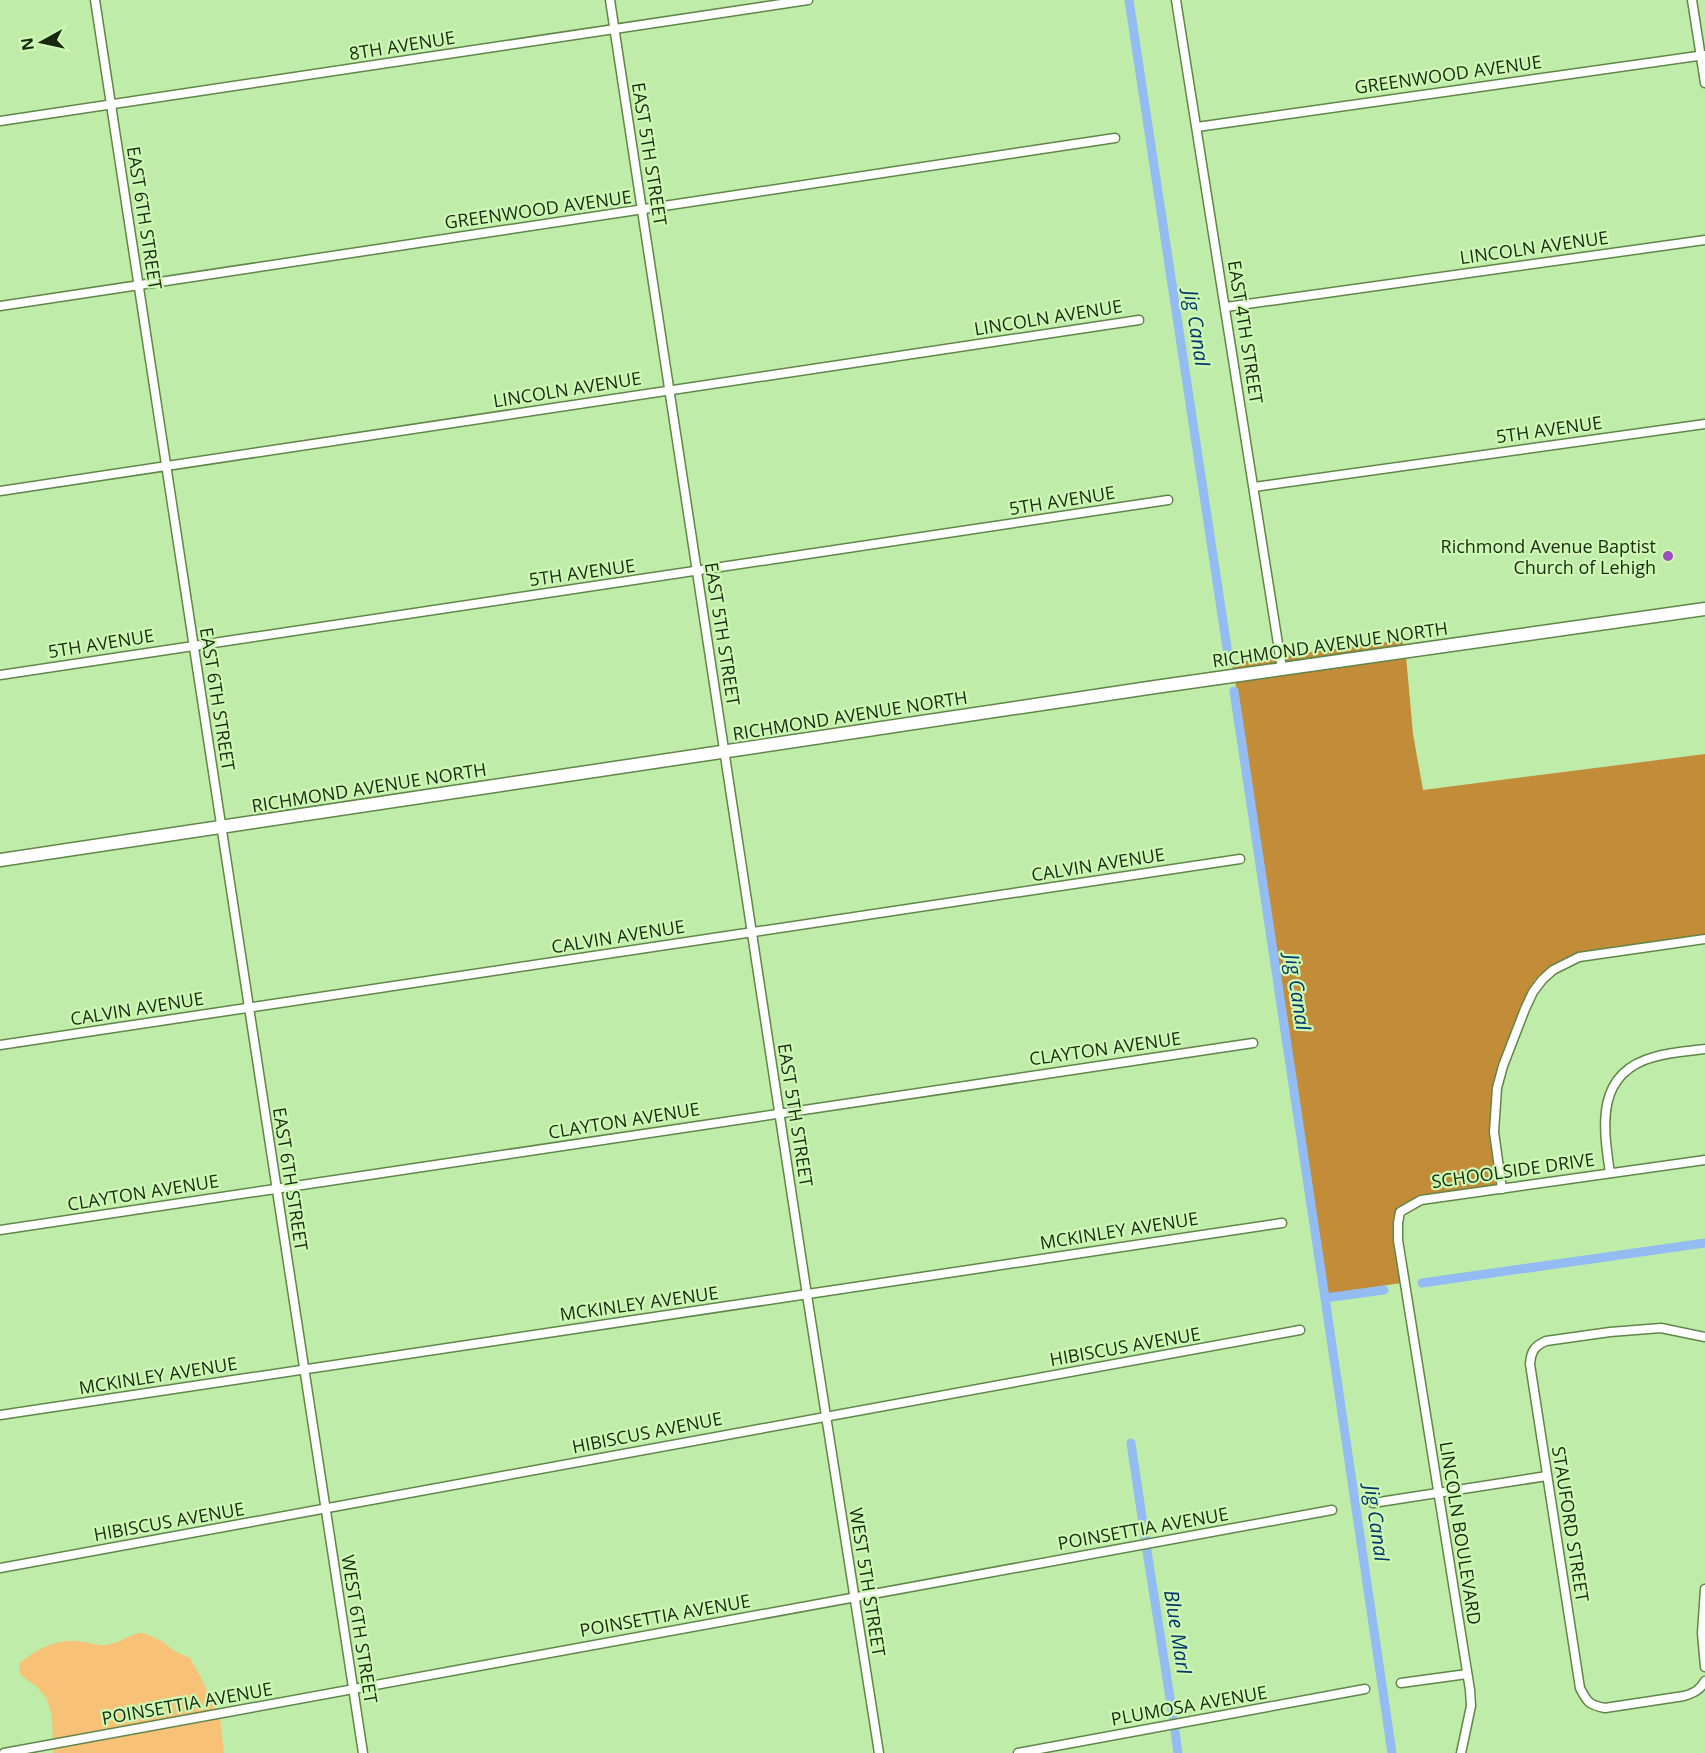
<svg xmlns="http://www.w3.org/2000/svg" width="1705" height="1753" font-family="'Open Sans',sans-serif">
<rect width="100%" height="100%" fill="#c0eca9"/>
<path fill="#f7c278" d="M 138,1633 L 143,1633 L 162,1641 L 174,1651 L 190,1658 L 199,1674 L 220,1718 L 224,1753 L 53,1753 C 52,1730 56,1707 39,1689 C 33,1683 26,1680 20,1674 L 19,1664 C 36,1649 59,1637 83,1642 C 92,1643 98,1646 107,1645 C 118,1643 127,1637 138,1633 Z"/>
<g fill="#c28c38">
<polygon points="1402,640 1404,647 1233,671 1232,663"/>
<polygon points="1406,656 1413,734 1423,790 1705,754 1705,934 1592,950 1561,960 1535,980 1507,1041 1497,1073 1491,1103 1490,1129 1496,1185 1403,1204 1394,1215 1393,1227 1401,1283 1322,1295 1235,680"/>
</g>
<g fill="none" stroke-linecap="round" stroke-linejoin="round">
<g stroke="#92bcf2" stroke-width="9">
<polyline points="1129,0 1229,661"/>
<polyline points="1234,691 1325,1298 1384,1290"/>
<polyline points="1422,1283 1705,1243"/>
<polyline points="1325,1298 1392,1753"/>
<polyline points="1131,1443 1145,1537"/>
<polyline points="1147,1551 1173,1717"/>
<polyline points="1175,1731 1178,1753"/>
</g>
<g stroke="#5f8648" stroke-width="11">
<g id="street">
<polyline points="95,0 363,1753"/>
<polyline points="610,0 807,1295 879,1753"/>
<polyline points="1176,0 1282,669"/>
<polyline points="1692,0 1705,83"/>
<polyline points="0,121 808,0"/>
<polyline points="1197,127 1705,55"/>
<polyline points="0,306 1115,138"/>
<polyline points="1226,307 1705,240"/>
<polyline points="1254,487 1705,424"/>
<polyline points="0,491 1139,320"/>
<polyline points="0,675 1168,500"/>
<polyline points="0,1045 1240,859"/>
<path d="M 1610,1173 C 1603,1126 1595,1073 1654,1057 C 1670,1052 1688,1051 1705,1049"/>
<polyline points="1502,1189 1494,1132 1497,1088 1503,1066 1525,1009 1533,992 1542,980 1553,970 1579,957 1705,939"/>
<polyline points="0,1230 1253,1043"/>
<path d="M 1705,1337 L 1661,1328 L 1610,1332 L 1546,1341 C 1534,1346 1531,1352 1530,1364 L 1580,1688 C 1587,1702 1589,1705 1605,1708 L 1684,1696 C 1694,1693 1700,1690 1705,1681"/>
<polyline points="0,1415 1282,1223"/>
<polyline points="1373,1503 1547,1476"/>
<polyline points="0,1568 1300,1330"/>
<polyline points="1705,1589 1702,1633 1705,1667"/>
<polyline points="1401,1683 1467,1674"/>
<polyline points="4,1753 1332,1510"/>
<polyline points="1018,1753 1365,1689"/>
<polyline points="1461,1753 1471,1706 1470,1690 1398,1240 1398,1223 1400,1212 1421,1200 1705,1160"/>
</g>
</g>
<g stroke="#5f8648" stroke-width="15">
<polyline id="secondary" points="0,860 1155,687 1705,609"/>
</g>
<use href="#street" stroke="#fff" stroke-width="8"/>
<use href="#secondary" stroke="#fff" stroke-width="12"/>
</g>
<circle fill="#9c4dbd" stroke="#cdf9b5" stroke-width="2" cx="1668" cy="556" r="6"/>
<g text-anchor="middle" dominant-baseline="central" stroke-width="4.5" stroke-linejoin="round" paint-order="stroke">
<g font-size="18" fill="#19290f" stroke="#cdf9b5">
<text transform="translate(402 45) rotate(-9)">8TH AVENUE</text>
<text transform="translate(1448 74) rotate(-8)">GREENWOOD AVENUE</text>
<text transform="translate(650 154) rotate(81)">EAST 5TH STREET</text>
<text transform="translate(538 209) rotate(-8)">GREENWOOD AVENUE</text>
<text transform="translate(145 218) rotate(81)">EAST 6TH STREET</text>
<text transform="translate(1534 247) rotate(-8)">LINCOLN AVENUE</text>
<text transform="translate(1048 317) rotate(-9)">LINCOLN AVENUE</text>
<text transform="translate(1246 332) rotate(81)">EAST 4TH STREET</text>
<text transform="translate(567 389) rotate(-9)">LINCOLN AVENUE</text>
<text transform="translate(1549 429) rotate(-8)">5TH AVENUE</text>
<text transform="translate(1062 500) rotate(-9)">5TH AVENUE</text>
<text transform="translate(582 572) rotate(-8)">5TH AVENUE</text>
<text transform="translate(723 634) rotate(81)">EAST 5TH STREET</text>
<text transform="translate(101 643) rotate(-9)">5TH AVENUE</text>
<text transform="translate(1330 644) rotate(-8)">RICHMOND AVENUE NORTH</text>
<text transform="translate(218 699) rotate(81)">EAST 6TH STREET</text>
<text transform="translate(850 715) rotate(-9)">RICHMOND AVENUE NORTH</text>
<text transform="translate(369 787) rotate(-9)">RICHMOND AVENUE NORTH</text>
<text transform="translate(1098 864) rotate(-9)">CALVIN AVENUE</text>
<text transform="translate(618 936) rotate(-9)">CALVIN AVENUE</text>
<text transform="translate(137 1008) rotate(-9)">CALVIN AVENUE</text>
<text transform="translate(1105 1048) rotate(-8)">CLAYTON AVENUE</text>
<text transform="translate(796 1115) rotate(81)">EAST 5TH STREET</text>
<text transform="translate(624 1120) rotate(-9)">CLAYTON AVENUE</text>
<text transform="translate(1513 1170) rotate(-8)">SCHOOLSIDE DRIVE</text>
<text transform="translate(291 1179) rotate(81)">EAST 6TH STREET</text>
<text transform="translate(143 1192) rotate(-9)">CLAYTON AVENUE</text>
<text transform="translate(1119 1230) rotate(-9)">MCKINLEY AVENUE</text>
<text transform="translate(639 1303) rotate(-8)">MCKINLEY AVENUE</text>
<text transform="translate(1125 1346) rotate(-10)">HIBISCUS AVENUE</text>
<text transform="translate(158 1375) rotate(-9)">MCKINLEY AVENUE</text>
<text transform="translate(647 1432) rotate(-11)">HIBISCUS AVENUE</text>
<text transform="translate(169 1521) rotate(-10)">HIBISCUS AVENUE</text>
<text transform="translate(1571 1524) rotate(81)">STAUFORD STREET</text>
<text transform="translate(1143 1528) rotate(-10)">POINSETTIA AVENUE</text>
<text transform="translate(1461 1533) rotate(81)">LINCOLN BOULEVARD</text>
<text transform="translate(868 1582) rotate(81)">WEST 5TH STREET</text>
<text transform="translate(665 1615) rotate(-10)">POINSETTIA AVENUE</text>
<text transform="translate(360 1629) rotate(81)">WEST 6TH STREET</text>
<text transform="translate(187 1703) rotate(-10)">POINSETTIA AVENUE</text>
<text transform="translate(1189 1705) rotate(-10)">PLUMOSA AVENUE</text>
</g>
<g font-size="18" fill="#19290f" stroke="#cdf9b5" text-anchor="end">
<text x="1656" y="546">Richmond Avenue Baptist<tspan x="1656" dy="21">Church of Lehigh</tspan></text>
</g>
<g font-size="20" font-style="italic" fill="#01356b" stroke="#cdf9b5">
<text transform="translate(1197 328) rotate(81)">Jig Canal</text>
<text transform="translate(1298 992) rotate(81)">Jig Canal</text>
<text transform="translate(1377 1523) rotate(82)">Jig Canal</text>
<text transform="translate(1178 1632) rotate(81)">Blue Marl</text>
</g>
</g>
<g transform="translate(42 42) rotate(262)" stroke="#cdf9b5" stroke-width="4.5" paint-order="stroke">
<path d="M0-4.5L10 22L0 15L-10 22Z" fill="#19290f"/>
<text y="-9" font-size="16" font-weight="bold" text-anchor="middle" fill="#19290f">N</text>
</g>
</svg>
